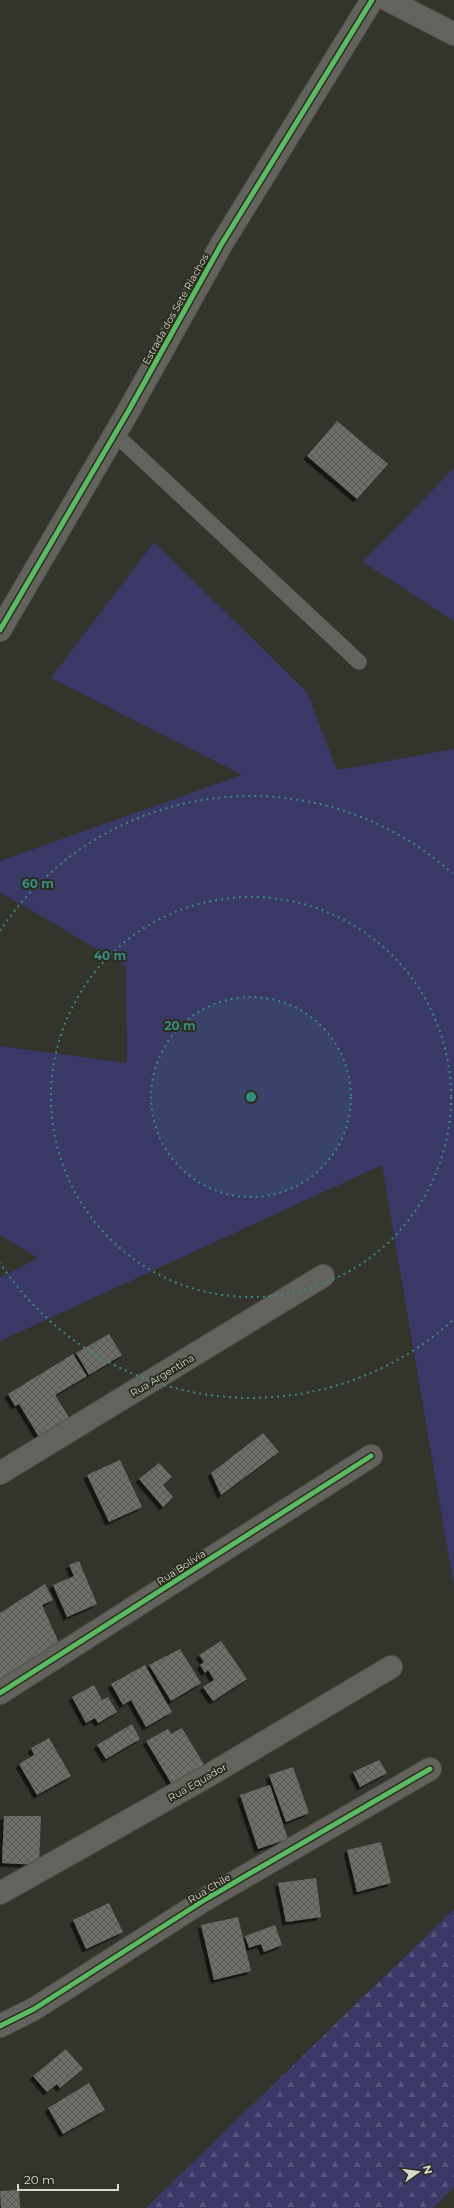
<svg xmlns="http://www.w3.org/2000/svg" width="454" height="2208" viewBox="0 0 454 2208" font-family="Montserrat,sans-serif">
  <style>
    .grass { fill: #3a3867 }
    .forest { fill: url(#forest-firs) }
    .building { fill: url(#building-cross-hatch); filter: url(#shadow) }
    .lines { fill: none; stroke-linecap: round; stroke-linejoin: round }
    .lane-casing { stroke: #50514a; stroke-width: 16 }
    .street-casing { stroke: #50514a; stroke-width: 24 }
    .secondary-casing { stroke: #50514a; stroke-width: 24 }
    .lane { stroke: #62635d; stroke-width: 15 }
    .street { stroke: #62635d; stroke-width: 22 }
    .secondary { stroke: #62635d; stroke-width: 22 }
    .cycleway-casing { stroke: #2b2e1f; stroke-width: 8 }
    .cycleway { stroke: #5cba63; stroke-width: 5 }
    .ring { fill: none; stroke: #378a81; stroke-width: 2; stroke-dasharray: 2 4 }
    .labels { text-anchor: middle; stroke-width: 4; stroke-linejoin: round; paint-order: stroke }
    .street-label { font-size: 10px; fill: #d7d9cf; stroke: #2b2e1f }
    .centre { fill: #378a81; stroke: #2b2e1f; stroke-width: 2 }
    .ring-label { font-size: 12px; text-anchor: middle; font-weight: bold; fill: #378a81; stroke: #2b2e1f; stroke-width: 4; stroke-linejoin: round; paint-order: stroke }
  </style>
  <defs>
    <pattern id="forest-firs" width="22" height="20" patternUnits="userSpaceOnUse"><rect width="22" height="20" fill="#3a3867"/><path d="M5 1l3.5 6h-7zM16 11l3.5 6h-7z" fill="#56547c"/></pattern>
    <pattern id="building-cross-hatch" width="8" height="8" patternUnits="userSpaceOnUse"><rect width="8" height="8" fill="#6d6e67"/><path d="M0 0l8 8M0 8l8-8" fill="none" stroke="#595a55"/></pattern>
    <filter id="shadow"><feDropShadow dx="-3.5" dy="3.5" stdDeviation="0" flood-color="#0009"/></filter>
  </defs>
  <rect width="100%" height="100%" fill="#33342c"/>
  <g class="grass">
    <polygon points="454,468 454,621 363,562"/>
    <polygon points="154,542 307,692 337,770 454,749 454,1587 382,1165 0,1341 0,1278 38,1258 0,1235 0,1046 127,1063 126,966 0,892 0,861 242,775 51,678"/>
  </g>
  <polygon class="forest" points="454,1909 454,2187 433,2208 146,2208"/>
  <g class="building">
    <polygon points="337,421 388,464 357,499 307,456"/>
    <polygon points="109,1334 122,1355 89,1375 76,1353"/>
    <polygon points="73,1354 87,1376 55,1395 73,1424 42,1442 19,1404 15,1406 8,1394"/>
    <polygon points="263,1433 279,1452 221,1495 211,1473"/>
    <polygon points="120,1460 142,1507 109,1522 87,1475"/>
    <polygon points="159,1463 172,1477 163,1485 173,1497 163,1507 139,1479"/>
    <polygon points="79,1561 97,1604 67,1617 53,1585 74,1576 69,1565"/>
    <polygon points="45,1584 53,1600 42,1605 62,1650 0,1683 0,1613"/>
    <polygon points="221,1641 247,1679 213,1701 203,1687 214,1680 208,1670 205,1673 200,1665 204,1662 199,1655"/>
    <polygon points="180,1649 201,1683 171,1701 149,1665"/>
    <polygon points="145,1665 172,1712 146,1727 131,1700 123,1705 111,1684"/>
    <polygon points="94,1685 102,1700 108,1697 117,1712 98,1723 95,1718 86,1723 72,1697"/>
    <polygon points="132,1724 140,1739 106,1759 97,1745"/>
    <polygon points="182,1728 209,1773 177,1793 146,1741 168,1729 171,1734"/>
    <polygon points="49,1738 71,1776 37,1795 19,1764 34,1755 31,1748"/>
    <polygon points="379,1760 387,1773 360,1787 353,1772"/>
    <polygon points="293,1767 309,1813 286,1822 269,1775"/>
    <polygon points="270,1785 288,1839 258,1849 240,1795"/>
    <polygon points="4,1816 41,1816 39,1865 2,1863"/>
    <polygon points="381,1842 391,1883 357,1892 347,1850"/>
    <polygon points="316,1878 321,1917 286,1922 278,1883"/>
    <polygon points="109,1903 123,1932 86,1949 73,1920"/>
    <polygon points="238,1917 251,1971 214,1980 201,1925"/>
    <polygon points="275,1925 282,1945 264,1952 261,1944 249,1948 245,1936"/>
    <polygon points="66,2049 83,2069 60,2088 57,2084 47,2092 33,2076"/>
    <polygon points="89,2083 105,2110 63,2134 48,2108"/>
    <polygon points="19,2190 20,2208 1,2208 0,2191"/>
  </g>
  <g class="lines">
    <g class="lane-casing">
      <polyline id="lane" points="115,434 359,662"/>
    </g>
    <g class="street-casing">
      <g id="street">
        <polyline points="388,0 454,34"/>
        <polyline points="0,1473 323,1276"/>
        <polyline points="0,1693 371,1456"/>
        <polyline points="0,1893 206,1777 391,1667"/>
        <polyline points="0,2026 34,2009 206,1899 430,1769"/>
      </g>
    </g>
    <g class="secondary-casing">
      <polyline id="secondary" points="0,630 129,410 221,245 372,0"/>
    </g>
    <use href="#lane" class="lane"/>
    <use href="#street" class="street"/>
    <use href="#secondary" class="secondary"/>
    <g class="cycleway-casing">
      <g id="cycleway">
        <polyline points="0,630 129,410 221,245 372,0"/>
        <polyline points="0,1693 371,1456"/>
        <polyline points="0,2026 34,2009 206,1899 430,1769"/>
      </g>
    </g>
    <use href="#cycleway" class="cycleway"/>
  </g>
  <circle cx="251" cy="1097" r="100" fill="#378a81" fill-opacity=".12"/>
  <g class="ring">
    <circle cx="251" cy="1097" r="100"/>
    <circle cx="251" cy="1097" r="200"/>
    <path d="M452 1321A301 301 0 0 1 0 1263M0 931A301 301 0 0 1 452 873"/>
  </g>
  <g class="labels">
    <g class="street-label">
      <text transform="translate(175 309) rotate(-61)" y="4">Estrada dos Sete Riachos</text>
      <text transform="translate(162 1375) rotate(-31)" y="4">Rua Argentina</text>
      <text transform="translate(181 1567) rotate(-33)" y="4">Rua Bolívia</text>
      <text transform="translate(197 1782) rotate(-30)" y="4">Rua Equador</text>
      <text transform="translate(209 1888) rotate(-31)" y="4">Rua Chile</text>
    </g>
  </g>
  <circle cx="251" cy="1097" r="6" class="centre"/>
  <g class="ring-label">
    <text x="38" y="888">60 m</text>
    <text x="110" y="960">40 m</text>
    <text x="180" y="1030">20 m</text>
  </g>
  <g transform="translate(418 2172) rotate(76)" stroke="#2b2e1f" stroke-width="3" paint-order="stroke">
  <path d="M0-3L7 15L0 10L-7 15Z" fill="#d7d9cf"/>
  <text y="-6" font-size="11" font-weight="bold" text-anchor="middle" fill="#d7d9cf">N</text>
  </g>
  <path d="M18 2184v6h100v-6" fill="none" stroke="#d7d9cf" stroke-width="2"/>
  <text x="24" y="2184" font-size="12" fill="#d7d9cf" stroke="#2b2e1f" stroke-width="3" paint-order="stroke">20 m</text>
</svg>
